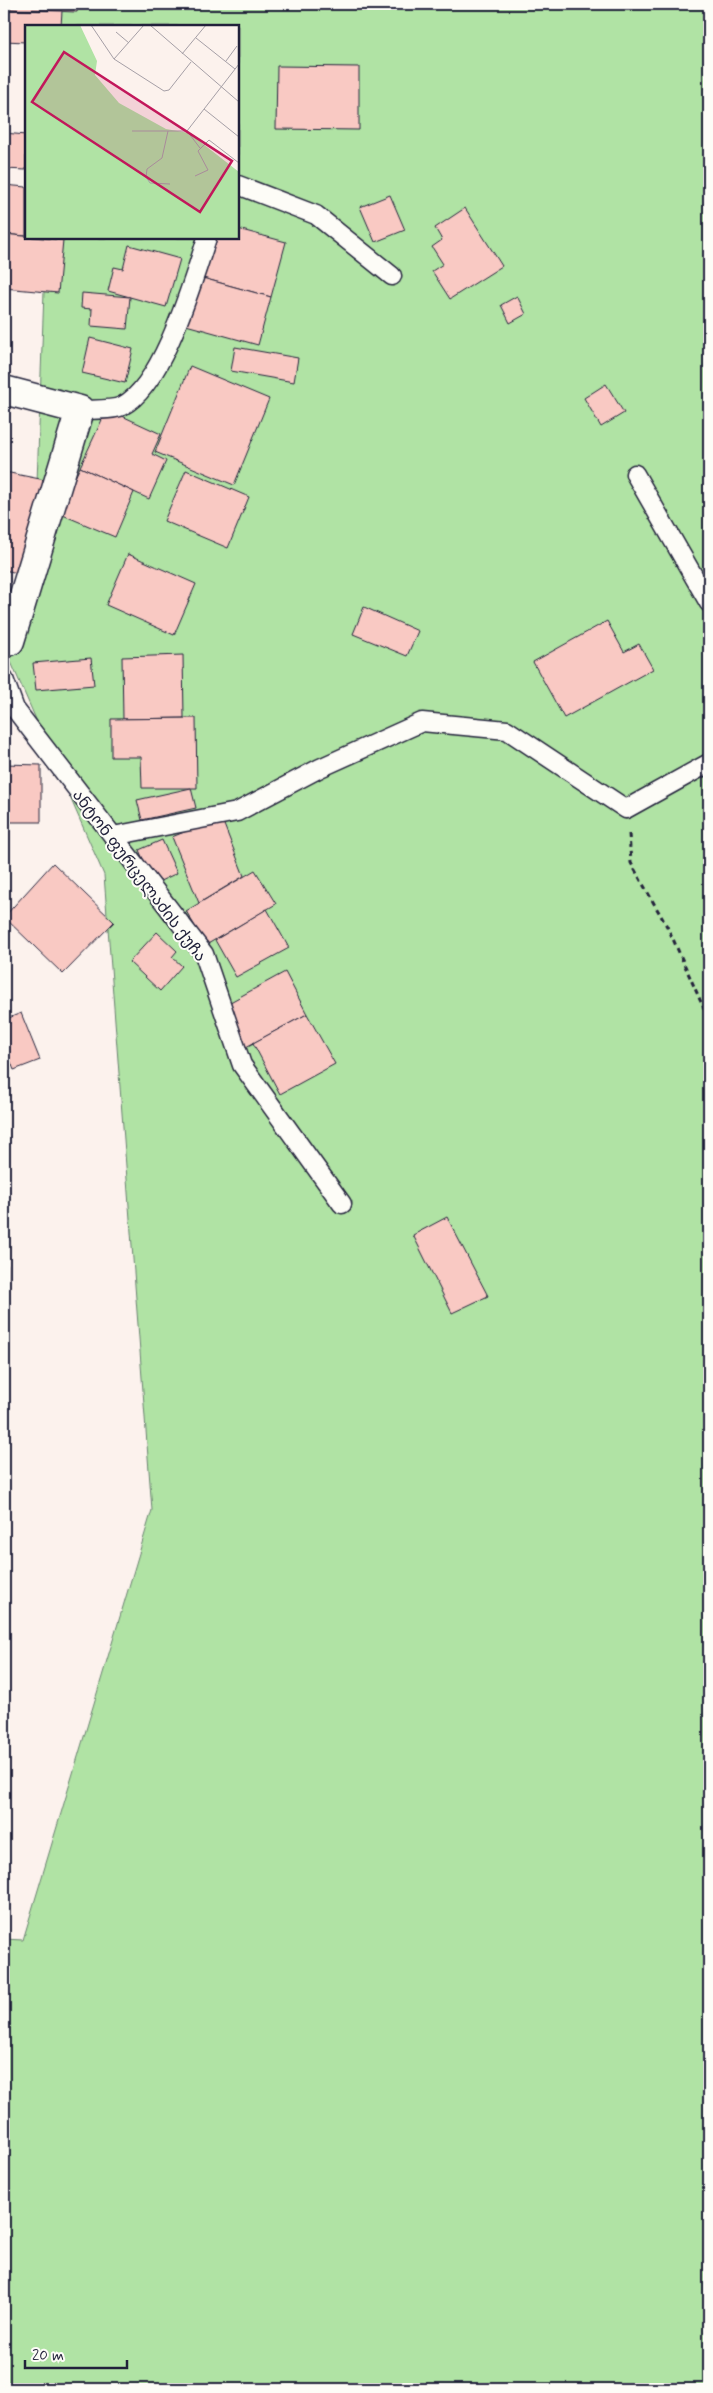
<svg xmlns="http://www.w3.org/2000/svg" width="713" height="2393" viewBox="0 0 713 2393" font-family="Mynerve,'Noto Sans Georgian',sans-serif">
  <style>
    .green { fill: #b0e3a4; stroke: #698270 }
    .building { fill: #f9c9c3; stroke: #22223b }
    .lines { fill: none; stroke-linecap: round; stroke-linejoin: round }
    .service-casing { stroke: #22223b; stroke-width: 21 }
    .minor-casing { stroke: #22223b; stroke-width: 31 }
    .path { stroke: #22223b; stroke-width: 3; stroke-dasharray: 5 4; stroke-linecap: butt }
    .service { stroke: #fdfcf7; stroke-width: 18 }
    .minor { stroke: #fdfcf7; stroke-width: 28 }
    .labels { text-anchor: middle; stroke-width: 4; stroke-linejoin: round; paint-order: stroke }
    .street-label { font-size: 16px; fill: #22223b; stroke: #fdfcf7 }
    .inset-road { fill: none; stroke: #a59fa6; stroke-width: 1 }
    .view { fill: #c2185b; fill-opacity: 0.15; stroke: #c2185b; stroke-width: 2.5 }
    .inset-edge { fill: none; stroke: #22223b; stroke-width: 2.5 }
  </style>
  <rect width="100%" height="100%" fill="#fcf2ed"/>
  <filter id="ink" filterUnits="userSpaceOnUse"><feTurbulence type="fractalNoise" baseFrequency=".02" numOctaves="2"/><feDisplacementMap in="SourceGraphic" scale="10" xChannelSelector="R" yChannelSelector="G"/><feConvolveMatrix kernelMatrix="1 2 1 2 8 2 1 2 1" color-interpolation-filters="sRGB"/></filter>
  <g filter="url(#ink)">
    <polygon class="green" points="55,4 709,4 709,2389 4,2389 4,1939 23,1940 152,1510 104,875 4,646 4,604 15,581 37,482 46,238 238,238 238,26 54,26"/>
    <g class="building">
      <polygon points="4,4 78,4 77,12 4,9"/>
      <polygon points="4,9 62,11 61,26 26,26 26,42 4,41"/>
      <polygon points="277,66 359,67 359,130 276,129"/>
      <polygon points="4,133 26,135 26,170 4,169"/>
      <polygon points="4,185 26,187 26,236 4,234"/>
      <polygon points="390,195 405,230 375,242 360,207"/>
      <polygon points="465,208 502,266 450,299 432,271 443,264 432,247 442,240 435,228"/>
      <polygon points="238,229 286,242 271,297 199,277 210,238 238,238"/>
      <polygon points="4,234 63,240 58,293 4,288"/>
      <polygon points="129,245 180,259 166,307 108,291 114,267 123,269"/>
      <polygon points="199,277 271,297 258,345 186,325"/>
      <polygon points="82,293 130,297 127,329 91,326 92,309 81,308"/>
      <polygon points="517,296 526,314 510,323 501,305"/>
      <polygon points="90,338 133,349 125,383 82,373"/>
      <polygon points="235,347 298,358 294,382 231,371"/>
      <polygon points="190,366 269,399 234,485 155,452"/>
      <polygon points="606,384 624,413 601,427 584,398"/>
      <polygon points="107,409 161,434 152,454 166,461 149,499 80,467"/>
      <polygon points="80,467 134,492 115,537 58,513"/>
      <polygon points="186,470 249,497 228,548 164,521"/>
      <polygon points="5,472 45,480 27,575 4,570"/>
      <polygon points="128,554 196,584 174,635 106,605"/>
      <polygon points="364,607 418,631 407,656 353,634"/>
      <polygon points="607,621 624,652 639,644 653,669 564,718 533,662"/>
      <polygon points="183,655 184,718 123,719 122,657"/>
      <polygon points="91,658 94,685 36,690 33,663"/>
      <polygon points="196,718 197,788 142,788 141,757 111,757 111,719"/>
      <polygon points="4,764 41,765 41,822 4,822"/>
      <polygon points="191,788 196,808 142,820 137,800"/>
      <polygon points="221,817 244,876 199,903 172,837"/>
      <polygon points="162,840 177,873 154,884 139,850"/>
      <polygon points="53,863 114,922 63,974 4,917"/>
      <polygon points="255,870 276,904 206,945 186,911"/>
      <polygon points="267,909 289,948 236,977 215,940"/>
      <polygon points="157,932 177,951 172,957 182,966 160,991 129,962"/>
      <polygon points="285,972 307,1014 246,1047 223,1006"/>
      <polygon points="21,1013 40,1060 14,1070 6,1050 4,1051 4,1020"/>
      <polygon points="307,1014 335,1064 280,1094 253,1043"/>
      <polygon points="447,1217 488,1296 452,1313 413,1235"/>
      <polygon points="4,1265 7,1265 8,1310 4,1310"/>
    </g>
    <g class="lines">
      <g class="service-casing">
        <g id="service">
          <polyline points="238,185 316,215 392,276"/>
          <path d="M80 410C92 409 111 411 122 406 163 386 193 280 207 238"/>
          <polyline points="635,474 709,603"/>
          <polyline points="4,679 15,709 204,954 242,1065 342,1204"/>
          <polyline points="113,836 237,812 320,768 422,722 507,730 626,809 709,763"/>
        </g>
      </g>
      <g class="minor-casing">
        <polyline id="minor" points="4,390 80,410 10,641 4,643"/>
      </g>
      <polyline class="path" points="629,834 631,863 669,930 709,1020"/>
      <use href="#service" class="service"/>
      <use href="#minor" class="minor"/>
    </g>
  </g>
  <g class="labels">
    <g class="street-label">
      <text transform="translate(140 875) rotate(53)" y="6">ანტონ ფურცელაძის ქუჩა</text>
    </g>
  </g>
  <g transform="translate(25 25)">
    <rect width="214" height="214" fill="#fcf2ed"/>
    <path d="M0 0H55L72 36 70 50 94 78 141 104 164 108 214 147V214H0Z" fill="#b0e3a4"/>
    <path class="inset-road" d="M66 0 89 34 139 66 144 65 166 37M125 0 214 77M91 7 104 18M171 13 210 44M157 29 181 0M89 34 119 0M201 36 212 21M179 84 214 112M107 106H162M143 106 137 133 122 144 121 152 125 158 145 159M162 106 214 39M162 106 175 123M170 151 183 145 173 126 184 115 214 138"/>
    <path class="view" d="M39 27 207 136 175 187 7 77Z"/>
    <rect width="214" height="214" class="inset-edge"/>
  </g>
  <rect width="713" height="2393" fill="none" stroke="#fdfcf7" stroke-width="20"/>
  <rect x="10" y="10" width="693" height="2373" fill="none" stroke="#22223b" stroke-width="2" filter="url(#ink)"/>
  <path d="M25 2360v8h102v-8" fill="none" stroke="#22223b" stroke-width="2.5"/>
  <text x="32" y="2360" font-size="15" fill="#22223b" stroke="#fdfcf7" stroke-width="4" paint-order="stroke">20 m</text>
</svg>
